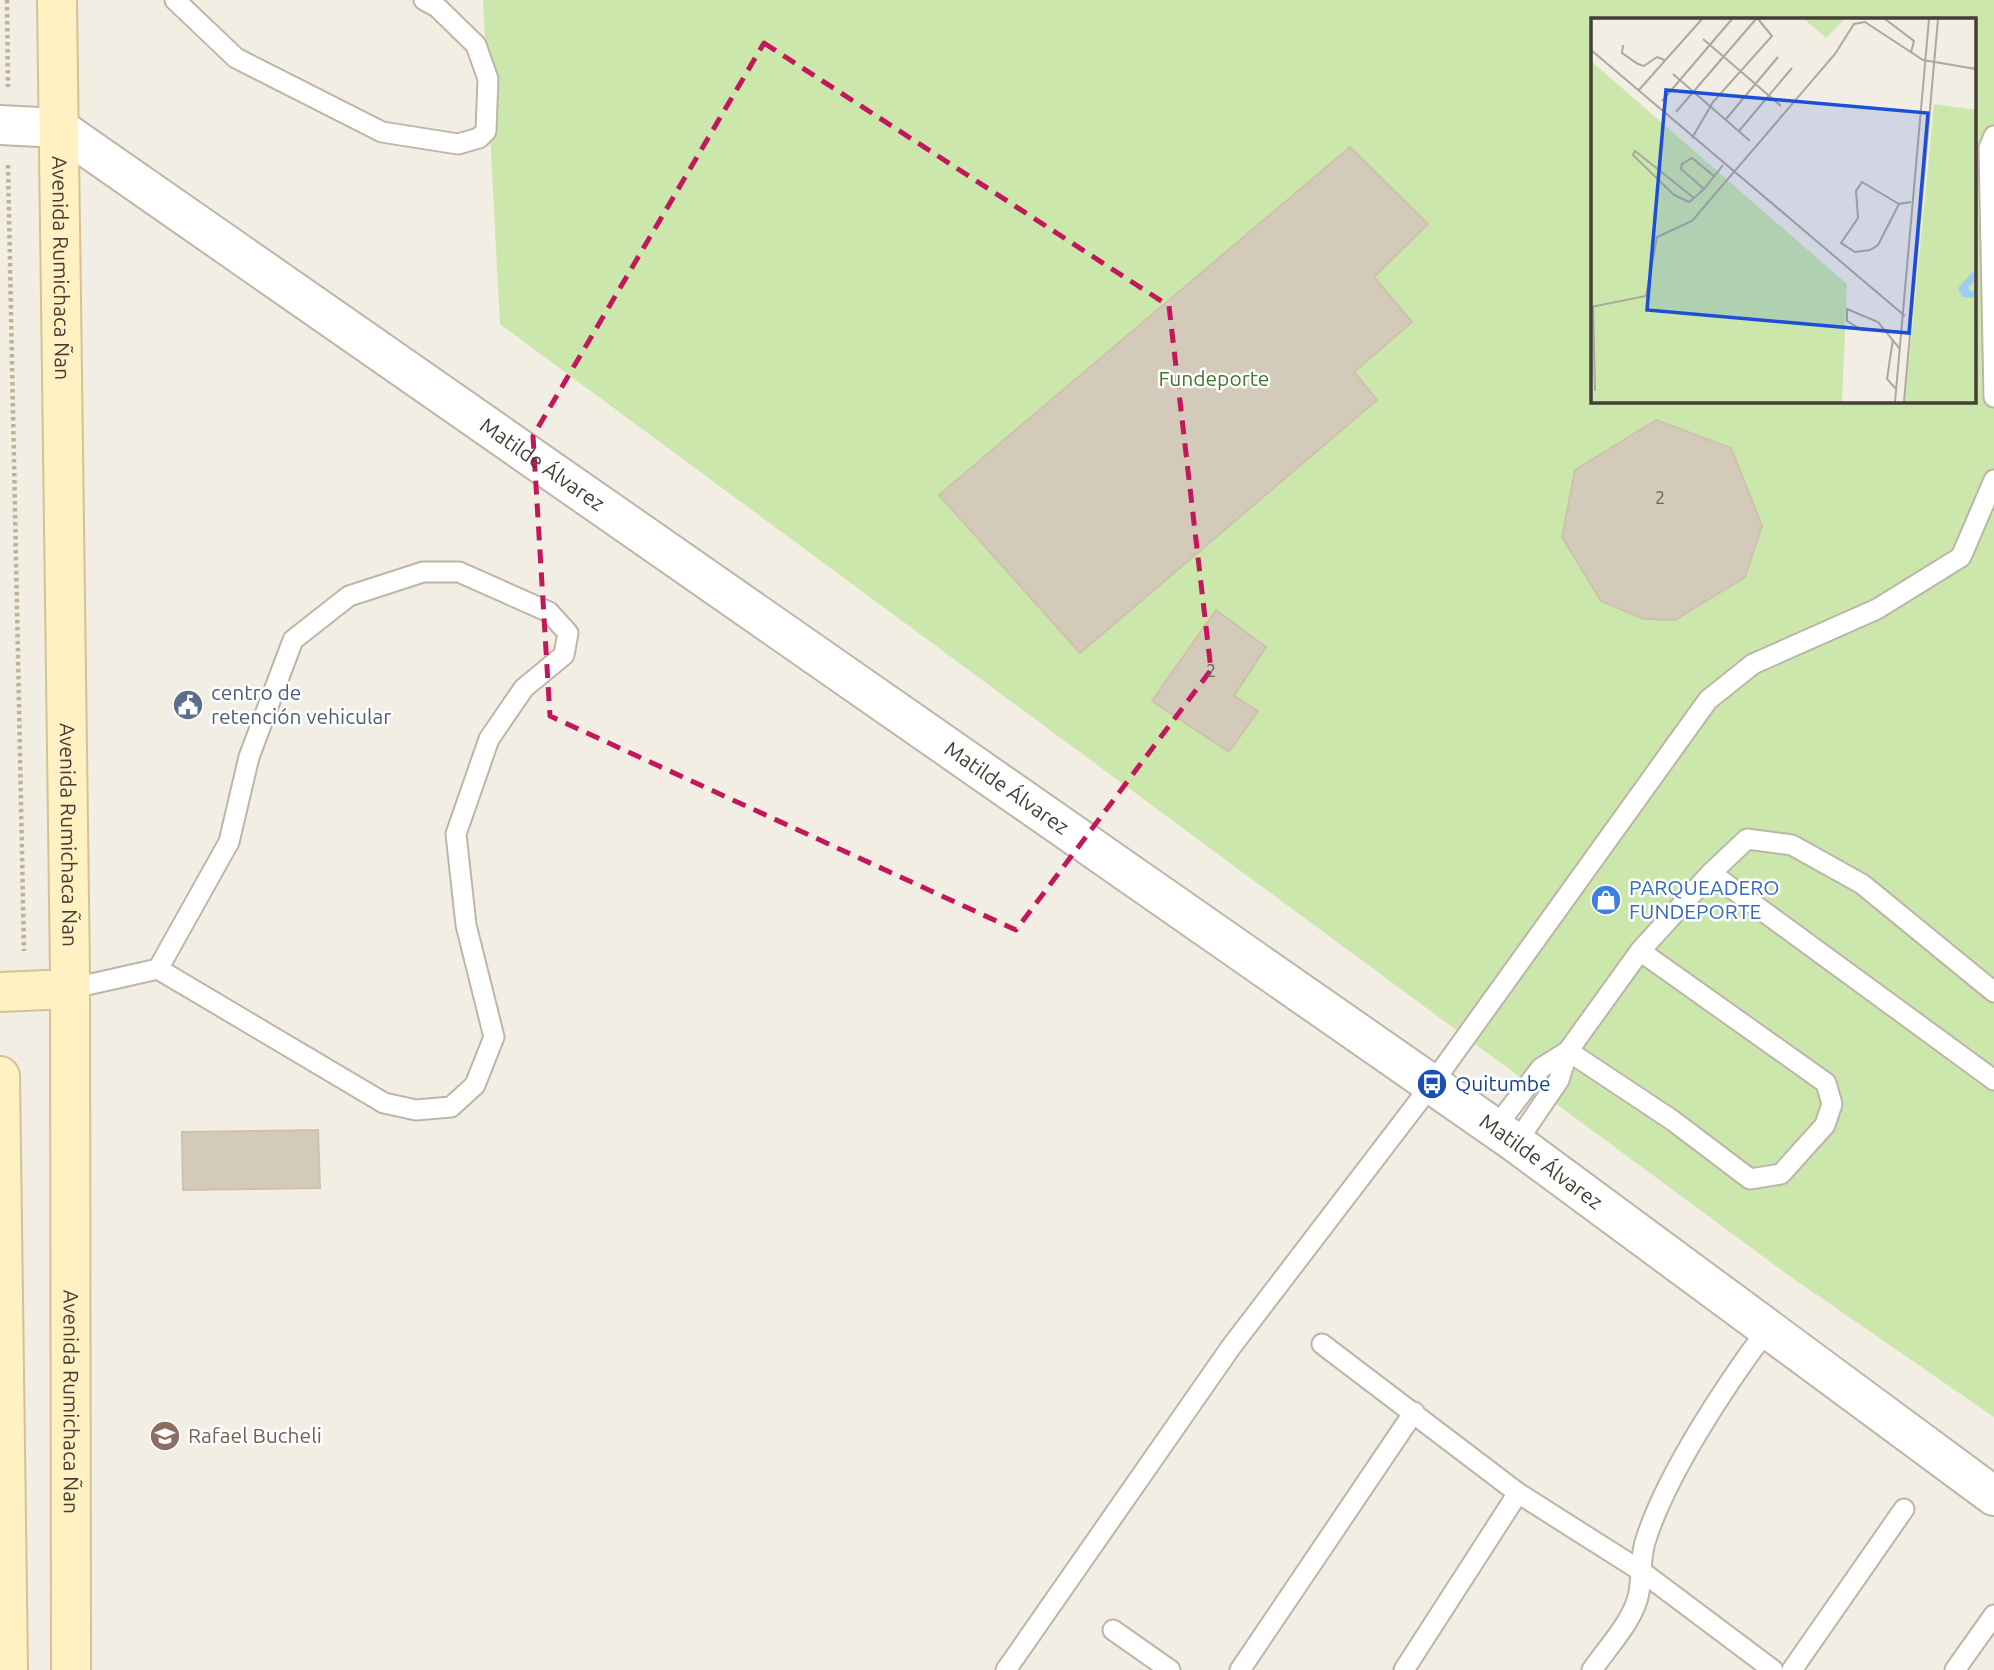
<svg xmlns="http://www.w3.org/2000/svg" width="1994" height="1670" viewBox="0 0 1994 1670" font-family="Ubuntu,sans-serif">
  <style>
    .green { fill: #cbe7ac; fill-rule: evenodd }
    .building { fill: #d4cab9; stroke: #cec2ad; stroke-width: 2 }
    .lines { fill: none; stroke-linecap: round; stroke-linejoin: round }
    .service-casing { stroke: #bdb6a7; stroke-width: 23 }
    .tertiary-casing { stroke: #bdb6a7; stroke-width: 42 }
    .secondary-casing { stroke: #d3c393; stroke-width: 42 }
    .path { stroke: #bfb298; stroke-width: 4.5; stroke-dasharray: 3.5 3.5; stroke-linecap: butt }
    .service { stroke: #fff; stroke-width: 19 }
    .tertiary { stroke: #fff; stroke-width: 38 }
    .secondary { stroke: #fff1c1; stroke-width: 38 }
    .marked { fill: none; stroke: #c2185b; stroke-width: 5; stroke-dasharray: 14 9; stroke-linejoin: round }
    .labels { text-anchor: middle; stroke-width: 5; stroke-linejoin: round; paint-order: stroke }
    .number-label { font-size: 18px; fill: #686155 }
    .street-label { font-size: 21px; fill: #443e34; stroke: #fff }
    .park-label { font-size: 21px; fill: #437528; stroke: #fff }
    .service-label { font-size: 21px; fill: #4e5e75; stroke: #fff; text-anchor: start }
    .shop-label { font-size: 21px; fill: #366cbe; stroke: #fff; text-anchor: start }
    .transit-label { font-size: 21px; fill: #164399; stroke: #fff; text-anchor: start }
    .education-label { font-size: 21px; fill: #785e54; stroke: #fff; text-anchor: start }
    .inset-road { fill: none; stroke: #aca89e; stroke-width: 2 }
    .view { fill: #1d4ed8; fill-opacity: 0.15; stroke: #1d4ed8; stroke-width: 3.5 }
    .inset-edge { fill: none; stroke: #443e34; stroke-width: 3.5 }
  </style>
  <rect width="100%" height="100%" fill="#f2eee4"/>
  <path class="green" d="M483 0H1994V1417L1788 1275 500 324ZM1593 19H1975V401H1593Z"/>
  <g class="building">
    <polygon points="1350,147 1428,224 1374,277 1412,322 1354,372 1377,400 1080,653 939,495"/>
    <polygon points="1656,420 1731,448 1762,526 1745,577 1675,620 1644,619 1601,601 1562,537 1575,470"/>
    <polygon points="1216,610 1266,647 1234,696 1258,711 1229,752 1152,701"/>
    <polygon points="318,1130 320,1188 183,1190 182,1132"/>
  </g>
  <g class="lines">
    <g class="service-casing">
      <g id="service">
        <polyline points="175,0 236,58 382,132 458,144 479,138 486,131 488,79 476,45 437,7 424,0"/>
        <polyline points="1994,136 1989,148 1994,397"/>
        <polyline points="1711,873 1994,1080"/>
        <polyline points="69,989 158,969 229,842 249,757 293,640 349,596 423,572 459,572 549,612 568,633 564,655 524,688 489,739 456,834 466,925 494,1037 475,1085 451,1107 416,1110 384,1103 158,969"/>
        <polyline points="1568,1051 1672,1120 1750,1179 1781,1174 1825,1125 1832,1104 1826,1083 1640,951"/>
        <polyline points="1495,1128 1541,1068 1568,1051"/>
        <polyline points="1516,1143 1559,1080 1568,1051 1640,951 1711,873 1747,839 1792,845 1862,884 1994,992"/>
        <polyline points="1322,1344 1518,1493 1641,1571 1773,1670"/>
        <polyline points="1113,1630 1170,1670"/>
        <polyline points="1006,1670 1231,1347 1432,1084 1708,700 1753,664 1877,609 1961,557 1994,480"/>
        <polyline points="1240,1670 1414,1412"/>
        <polyline points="1404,1670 1518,1493"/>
        <path d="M1592 1670C1607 1648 1635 1619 1639 1592 1642 1574 1640 1556 1646 1539 1667 1474 1726 1384 1767 1330"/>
        <polyline points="1792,1670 1904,1509"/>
        <polyline points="1955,1670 1994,1615"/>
      </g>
    </g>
    <g class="tertiary-casing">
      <g id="tertiary">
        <path id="s1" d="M0 125 59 128 1516 1143 1994 1496"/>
      </g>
    </g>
    <g class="secondary-casing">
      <g id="secondary">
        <path id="s2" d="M57 0 70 974 71 1670"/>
        <polyline points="0,992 69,989"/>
        <polyline points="0,1076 8,1670"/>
      </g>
    </g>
    <g class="path">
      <polyline points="7,0 8,87"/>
      <polyline points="8,165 24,951"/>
    </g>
    <use href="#service" class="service"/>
    <use href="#tertiary" class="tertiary"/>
    <use href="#secondary" class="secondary"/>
  </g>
  <path class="marked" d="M764 43 1169 306 1211 670 1016 930 550 716 533 436Z"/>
  <defs>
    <g id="civic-disc" transform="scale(1.575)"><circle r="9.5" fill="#5c6f8a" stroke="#fff"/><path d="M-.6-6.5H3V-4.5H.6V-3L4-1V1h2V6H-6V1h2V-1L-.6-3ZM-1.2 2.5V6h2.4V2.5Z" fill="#fff"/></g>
    <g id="shop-disc" transform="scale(1.575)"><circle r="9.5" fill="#3f7fe0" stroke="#fff"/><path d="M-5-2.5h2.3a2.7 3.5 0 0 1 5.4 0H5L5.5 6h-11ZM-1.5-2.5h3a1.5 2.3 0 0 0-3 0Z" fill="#fff"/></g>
    <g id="bus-disc" transform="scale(1.575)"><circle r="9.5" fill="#1a4fb4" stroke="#fff"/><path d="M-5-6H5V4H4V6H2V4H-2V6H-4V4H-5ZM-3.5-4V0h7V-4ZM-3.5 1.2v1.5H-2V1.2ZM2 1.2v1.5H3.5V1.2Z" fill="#fff"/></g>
    <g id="school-disc" transform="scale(1.575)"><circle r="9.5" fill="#8d6e63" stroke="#fff"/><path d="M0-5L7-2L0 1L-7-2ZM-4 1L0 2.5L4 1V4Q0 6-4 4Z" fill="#fff"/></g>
  </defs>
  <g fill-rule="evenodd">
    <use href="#civic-disc" x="188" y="705"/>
    <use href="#shop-disc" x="1606" y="900"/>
    <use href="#bus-disc" x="1432" y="1084"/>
    <use href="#school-disc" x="165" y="1436"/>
  </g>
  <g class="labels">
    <g class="number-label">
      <text x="1660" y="504">2</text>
      <text x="1211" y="677">2</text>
    </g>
    <g class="street-label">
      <text dy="7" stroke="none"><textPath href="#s2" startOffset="268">Avenida Rumichaca Ñan</textPath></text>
      <text dy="7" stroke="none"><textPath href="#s1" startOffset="648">Matilde Álvarez</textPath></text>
      <text dy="7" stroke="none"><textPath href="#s1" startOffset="1214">Matilde Álvarez</textPath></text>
      <text dy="7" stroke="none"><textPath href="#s2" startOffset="835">Avenida Rumichaca Ñan</textPath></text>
      <text dy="7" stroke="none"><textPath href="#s1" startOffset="1866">Matilde Álvarez</textPath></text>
      <text dy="7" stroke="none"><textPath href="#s2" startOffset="1402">Avenida Rumichaca Ñan</textPath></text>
    </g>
    <g class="park-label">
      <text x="1214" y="386">Fundeporte</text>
    </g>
    <g class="service-label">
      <text x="211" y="700">centro de<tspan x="211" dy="24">retención vehicular</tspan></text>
    </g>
    <g class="shop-label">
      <text x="1629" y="895">PARQUEADERO<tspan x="1629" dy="24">FUNDEPORTE</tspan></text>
    </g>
    <g class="transit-label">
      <text x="1455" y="1091">Quitumbe</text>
    </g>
    <g class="education-label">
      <text x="188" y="1443">Rafael Bucheli</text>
    </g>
  </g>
  <g transform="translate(1591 18)">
    <rect width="385" height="385" fill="#f2eee4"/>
    <path d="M213 1H251L252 3 235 20ZM0 43 256 266 251 384H0ZM343 86 385 92V384H314Z" fill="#cbe7ac"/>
    <path d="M385 250V261L377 270 381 274 385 270V280L371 279 367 270Z" fill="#9fcdf0"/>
    <path class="inset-road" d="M294 1 323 23 320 34M112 21 190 88M32 27 31 35 47 46 53 48 66 39 74 42M0 32 314 298M82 56 159 123M47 73 111 1M71 83 141 1M85 94 165 1M135 101 187 39M148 113 201 50M101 120 122 84 181 18 167 1M113 171 90 151 91 146 101 140 124 159M103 180 44 133 42 137 83 177 98 184 103 180 113 171 132 147M308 186 271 164 265 173 267 200 250 225 264 234 279 232 287 227 308 186 320 184M2 288 4 373M0 289 55 278 66 219 101 203 244 36 263 6 274 4 332 42 385 51M272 313 256 303V291L287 304 309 331M302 321 296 361 305 371M304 384 338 1M313 384 347 1"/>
    <path class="view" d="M75 72 337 95 318 315 56 292Z"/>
    <rect width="385" height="385" class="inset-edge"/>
  </g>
</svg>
